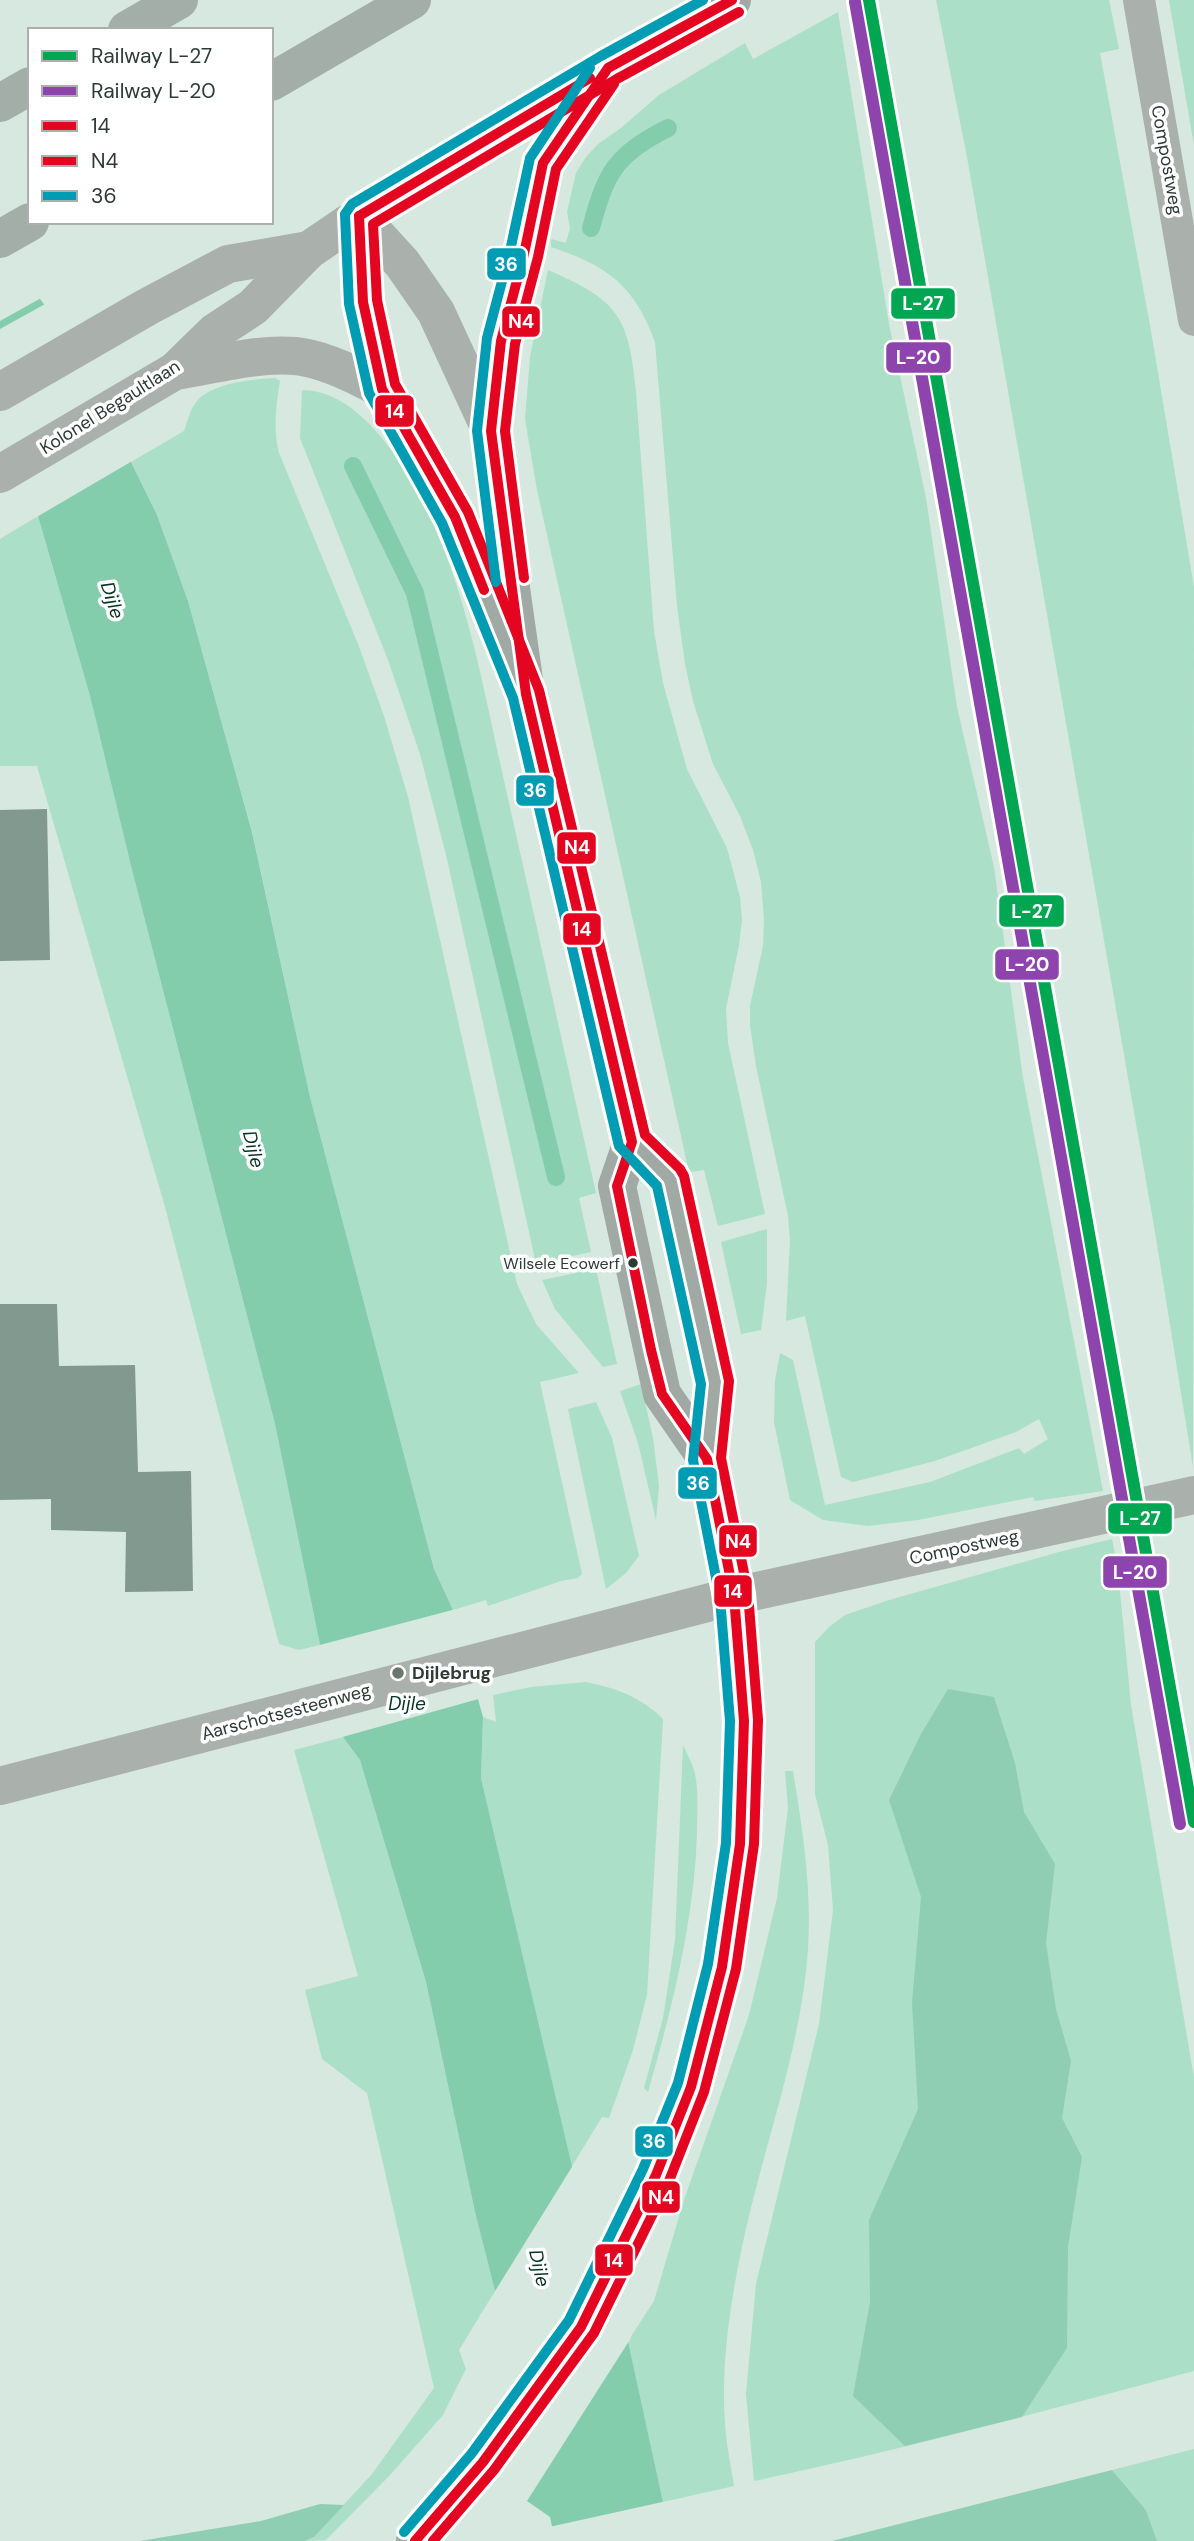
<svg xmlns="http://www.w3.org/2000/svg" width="1194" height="2541" viewBox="0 0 1194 2541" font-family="'DM Sans',sans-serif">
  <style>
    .green { fill: #acdfc7 }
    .forest { fill: #8fceb2 }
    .water { fill: #83cdac }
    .pier { fill: #d6e8df }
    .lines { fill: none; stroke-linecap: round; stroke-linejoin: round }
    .stream { stroke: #83cdac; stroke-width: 18 }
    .building { fill: #81998f }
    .service { stroke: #aab1ad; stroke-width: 32 }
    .minor { stroke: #aab1ad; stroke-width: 38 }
    .tertiary { stroke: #aab1ad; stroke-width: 38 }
    .primary { stroke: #a0a9a4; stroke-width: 38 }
    .motorway { stroke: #a3aea8; stroke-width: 38 }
    .bus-1-casing { stroke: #fff; stroke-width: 16 }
    .bus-2-casing { stroke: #fff; stroke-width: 16 }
    .bus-3-casing { stroke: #fff; stroke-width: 16 }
    .bus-1 { stroke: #e40521; stroke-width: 10 }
    .bus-2 { stroke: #e40521; stroke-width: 10 }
    .bus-3 { stroke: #009cb4; stroke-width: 10 }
    .rail-1-casing { stroke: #fff; stroke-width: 18 }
    .rail-2-casing { stroke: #fff; stroke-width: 18 }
    .rail-1 { stroke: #00a651; stroke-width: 12 }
    .rail-2 { stroke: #8e44ad; stroke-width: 12 }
    .bus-dot { fill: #2e3a34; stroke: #fff; stroke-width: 2.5 }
    .poi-dot { fill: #697770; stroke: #fff; stroke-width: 2.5 }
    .labels { text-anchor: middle; stroke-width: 7; stroke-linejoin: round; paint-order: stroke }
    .bus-label { font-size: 16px; fill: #2e3a34; stroke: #fff; text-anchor: end }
    .street-label { font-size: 18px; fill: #2e3a34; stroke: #fff }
    .poi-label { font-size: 18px; font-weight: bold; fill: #2e3a34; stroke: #fff; text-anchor: start }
    .water-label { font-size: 19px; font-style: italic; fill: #053322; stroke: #fff }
    .line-badge { stroke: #fff; stroke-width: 2.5 }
    .badge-label { font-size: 19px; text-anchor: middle; font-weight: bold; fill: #fff }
  </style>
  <rect width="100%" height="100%" fill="#d6e8df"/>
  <g class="green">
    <polygon points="936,0 1109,0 1119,49 1100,53 1151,331 1194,587 1193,1467 1155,1232 967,157"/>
    <polygon points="1169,0 1194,0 1194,144 1192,134"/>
    <path d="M838 12 889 324 926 498 957 707 994 867 1023 1078 1103 1491 1035 1501 1033 1497 918 1520 868 1526 823 1520 790 1500 774 1422 775 1381 780 1353 793 1360 825 1505 930 1482 1019 1448 1024 1454 1048 1439 1039 1419 1016 1432 935 1461 853 1482 841 1477 805 1316 786 1321 790 1240 788 1216 756 1066 750 1025V1006L763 946 764 920 761 882 753 850 740 816 713 764 693 701 685 664 677 606 655 342C634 285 608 266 551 247V239L566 243 570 228 567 212 572 190 576 173 586 157 598 144 621 128 659 95 745 43 753 59Z"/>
    <path d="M548 270C618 300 629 316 636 392L654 631 663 683 687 769 727 848 740 897 742 920 739 945 726 1009 728 1043 765 1214 718 1226 704 1170 689 1172 537 490 525 419 530 357Z"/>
    <path d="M275 378 280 381C276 405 273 429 279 453L358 644 384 716 408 797 517 1284 536 1324 579 1373 540 1382 582 1574 578 1578 561 1581 488 1606 486 1600 453 1610 434 1569 310 1097 252 831 188 601 157 515 131 462 184 431C188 420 190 409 197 401 212 383 253 379 275 378Z"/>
    <path d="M302 390C371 390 424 497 445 553 474 627 489 716 507 794 537 927 566 1060 596 1193L579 1198 591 1252 536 1264 447 859 420 754 388 660 300 438Z"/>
    <polygon points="38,516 90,696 132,870 275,1424 320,1645 299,1650 279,1644 165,1207 37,766 0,766 0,539"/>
    <polygon points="767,1229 767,1283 761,1330 741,1334 721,1242"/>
    <polygon points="596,1269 617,1364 603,1367 555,1309 542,1280"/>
    <polygon points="641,1384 653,1438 659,1486 656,1520 638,1443 620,1391"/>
    <polygon points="596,1402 612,1438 639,1556 626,1573 606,1589 568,1409"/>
    <path d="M1112 1539 1118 1571 1131 1705 1194 2078V2371C1048 2410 902 2450 754 2481L746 2394 756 2284 819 2024 833 1910 828 1845 815 1794V1642L829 1627 845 1615 889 1600 1059 1552Z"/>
    <path d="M586 1682C616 1688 641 1697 663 1719L647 1995 633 2050 609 2118 602 2117 572 2166 481 1778 483 1717 496 1722 493 1695 531 1687Z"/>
    <polygon points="343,1737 360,1760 426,1982 475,2212 495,2291 459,2350 466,2369 443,2415 391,2474 326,2540 305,2541 314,2537 372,2474 434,2388 367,2093 322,2059 305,1990 358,1976 294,1750"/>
    <path d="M683 1745C687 1754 693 1764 695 1774 699 1794 697 1814 697 1834 694 1922 672 2008 648 2092L644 2088 663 2018 675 1940Z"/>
    <path d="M785 1771H793C804 1838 814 1903 806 1971 798 2042 777 2109 759 2177 739 2251 719 2347 725 2423 726 2444 731 2465 734 2486L663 2502 628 2341 654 2301 684 2200 749 2015 777 1898 788 1808Z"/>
    <polygon points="1194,2449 1194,2541 1157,2541 1146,2510 1112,2470"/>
  </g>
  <g class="forest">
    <polygon points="948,1689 994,1697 1015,1763 1024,1812 1055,1864 1046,1943 1056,2009 1071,2061 1062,2118 1082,2157 1068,2247 1067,2348 1022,2417 905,2446 853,2396 870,2302 869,2220 918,2109 912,2003 921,1897 889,1800 921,1734"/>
    <polygon points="1112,2470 1146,2510 1157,2541 832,2541"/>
    <polygon points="320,2504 344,2505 314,2537 305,2541 140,2541 261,2521"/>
  </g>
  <polygon class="water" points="0,244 73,344 157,515 188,601 252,832 310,1097 434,1569 453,1610 483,1717 481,1778 572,2166 628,2341 663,2502 660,2516 555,2541 550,2517 527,2501 482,2313 495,2291 475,2212 426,1982 360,1760 343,1737 320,1645 275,1424 132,870 90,696 38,516 0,460"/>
  <g class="pier">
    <polygon points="0,241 43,297 0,321"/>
    <polygon points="47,303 76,342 134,460 35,518 0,467 0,329"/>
    <polygon points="456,1609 482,1698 339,1738 316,1646"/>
    <polygon points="575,2162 631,2338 527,2501 523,2497 479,2317"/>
    <polygon points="667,2501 664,2516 671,2541 552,2541 549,2527"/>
  </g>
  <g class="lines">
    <g class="stream">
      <path d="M591 228C606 172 615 155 668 128"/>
      <polyline points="353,466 415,593 556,1177"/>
    </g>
  </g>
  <g class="building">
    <polygon points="47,809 50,960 0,961 0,810"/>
    <polygon points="0,1304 57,1304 59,1366 135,1365 138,1472 191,1471 193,1591 125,1592 126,1532 51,1530 51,1499 0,1500"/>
  </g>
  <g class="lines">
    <polyline class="service" points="1139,0 1194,320"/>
    <polyline class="minor" points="0,1786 734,1596 1194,1495"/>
    <g class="tertiary">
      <path d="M175 371C215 365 254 353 295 356 321 358 358 376 382 389"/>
      <polyline points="0,392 147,307 228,264 309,250"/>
      <polyline points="0,474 175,371 215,332 253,307 309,250 359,216 402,263 436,312 491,431"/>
    </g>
    <g class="primary">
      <polyline points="608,68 543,163 524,254 501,341 491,431 499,504 526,694 632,1142 617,1186 662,1394 707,1459"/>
      <polyline points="503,637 455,517 382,389 363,302 359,216 608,68 732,0"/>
      <polyline points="415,2541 483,2462 581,2327 656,2175 691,2087 722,1967 740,1844 744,1721 734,1596 707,1459 715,1383 670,1179 632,1142"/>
    </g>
    <g class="motorway">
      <polyline points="127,30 179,0"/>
      <polyline points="271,82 412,0"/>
      <polyline points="0,103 30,86"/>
      <polyline points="0,239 30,222"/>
    </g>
    <g class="bus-1-casing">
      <g id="bus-1">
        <polyline points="359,216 363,302 382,389 455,517 484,590"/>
        <polyline points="359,216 590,78"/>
        <polyline points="415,2541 483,2462 581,2327 656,2175 691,2087 722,1967 740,1844 744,1721 734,1596 707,1459 662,1394 651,1350 617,1186 632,1142 526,694 491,431 501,341 524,254 543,163 608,68 732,0"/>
      </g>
    </g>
    <g class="bus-2-casing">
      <g id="bus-2">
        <polyline points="524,578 505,431 515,344 538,257 556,169 614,84"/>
        <polyline points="433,2541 494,2470 594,2333 669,2181 704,2092 736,1969 754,1844 758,1720 748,1593 721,1458 729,1381 684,1176 680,1169 645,1135 539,690 468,512 395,384 377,300 373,224 615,80 739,12"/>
      </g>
    </g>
    <g class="bus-3-casing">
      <g id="bus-3">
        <polyline points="496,582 477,431 487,338 510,251 530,158 590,68"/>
        <polyline points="404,2532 472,2453 569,2320 643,2169 678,2083 708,1964 726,1843 730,1721 720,1598 693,1460 701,1384 657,1186 619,1146 513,698 442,523 369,393 349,304 345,214 352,204 601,56 703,0"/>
      </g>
    </g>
    <use href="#bus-1" class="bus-1"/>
    <use href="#bus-2" class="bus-2"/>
    <use href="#bus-3" class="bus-3"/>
    <g class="rail-1-casing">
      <polyline id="rail-1" points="869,0 1194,1822"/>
    </g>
    <g class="rail-2-casing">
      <polyline id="rail-2" points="855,2 1180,1824"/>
    </g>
    <use href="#rail-1" class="rail-1"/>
    <use href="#rail-2" class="rail-2"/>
  </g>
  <circle class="bus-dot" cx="633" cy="1263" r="6"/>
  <circle class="poi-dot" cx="398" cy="1673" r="7"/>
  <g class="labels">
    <g class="bus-label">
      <text x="620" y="1269">Wilsele Ecowerf</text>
    </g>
    <g class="street-label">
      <text transform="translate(1167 160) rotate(80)" y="6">Compostweg</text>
      <text transform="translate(110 407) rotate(-32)" y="6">Kolonel Begaultlaan</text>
      <text transform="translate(964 1547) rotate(-12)" y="6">Compostweg</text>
      <text transform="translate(286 1712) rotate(-15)" y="6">Aarschotsesteenweg</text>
    </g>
    <g class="poi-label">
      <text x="412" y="1679">Dijlebrug</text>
    </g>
    <g class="water-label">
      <text transform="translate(113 600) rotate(72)" y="7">Dijle</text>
      <text transform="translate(254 1149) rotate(76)" y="7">Dijle</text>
      <text x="407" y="1710">Dijle</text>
      <text transform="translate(540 2268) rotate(77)" y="7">Dijle</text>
    </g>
  </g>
  <g class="line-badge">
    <rect x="486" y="247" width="41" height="34" rx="7" fill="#009cb4"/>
    <rect x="890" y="287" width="66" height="33" rx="7" fill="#00a651"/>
    <rect x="501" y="305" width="40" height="33" rx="7" fill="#e40521"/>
    <rect x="885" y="341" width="67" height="33" rx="7" fill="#8e44ad"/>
    <rect x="374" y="394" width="41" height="34" rx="7" fill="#e40521"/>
    <rect x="515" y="774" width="40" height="33" rx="7" fill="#009cb4"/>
    <rect x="556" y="831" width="41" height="34" rx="7" fill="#e40521"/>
    <rect x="998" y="894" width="67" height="34" rx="7" fill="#00a651"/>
    <rect x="562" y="912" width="40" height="34" rx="7" fill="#e40521"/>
    <rect x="994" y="948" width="66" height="33" rx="7" fill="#8e44ad"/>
    <rect x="677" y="1466" width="41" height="34" rx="7" fill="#009cb4"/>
    <rect x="1107" y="1502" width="66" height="33" rx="7" fill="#00a651"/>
    <rect x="718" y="1524" width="40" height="34" rx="7" fill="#e40521"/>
    <rect x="1102" y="1555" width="66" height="34" rx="7" fill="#8e44ad"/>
    <rect x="713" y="1574" width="40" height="34" rx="7" fill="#e40521"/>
    <rect x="634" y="2125" width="40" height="33" rx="7" fill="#009cb4"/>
    <rect x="641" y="2180" width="40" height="34" rx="7" fill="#e40521"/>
    <rect x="594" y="2243" width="40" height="34" rx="7" fill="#e40521"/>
  </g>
  <g class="badge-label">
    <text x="506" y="271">36</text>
    <text x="923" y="310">L-27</text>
    <text x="521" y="328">N4</text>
    <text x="918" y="364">L-20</text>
    <text x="395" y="418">14</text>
    <text x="535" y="797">36</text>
    <text x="577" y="854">N4</text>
    <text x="1032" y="918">L-27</text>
    <text x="582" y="936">14</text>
    <text x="1027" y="971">L-20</text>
    <text x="698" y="1490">36</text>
    <text x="1140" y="1525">L-27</text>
    <text x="738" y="1548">N4</text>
    <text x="1135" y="1579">L-20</text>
    <text x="733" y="1598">14</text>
    <text x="654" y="2148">36</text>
    <text x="661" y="2204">N4</text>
    <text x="614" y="2267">14</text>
  </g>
  <rect x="28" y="28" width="245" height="196" fill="#ffffff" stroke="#abb0ae" stroke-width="2"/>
  <rect x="42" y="51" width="35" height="10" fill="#00a651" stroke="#abb0ae" stroke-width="2"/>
  <text x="91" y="63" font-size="21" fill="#2e3a34">Railway L-27</text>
  <rect x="42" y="86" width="35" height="10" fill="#8e44ad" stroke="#abb0ae" stroke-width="2"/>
  <text x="91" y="98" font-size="21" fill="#2e3a34">Railway L-20</text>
  <rect x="42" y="121" width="35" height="10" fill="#e40521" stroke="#abb0ae" stroke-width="2"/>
  <text x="91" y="133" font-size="21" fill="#2e3a34">14</text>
  <rect x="42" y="156" width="35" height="10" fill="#e40521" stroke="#abb0ae" stroke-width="2"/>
  <text x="91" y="168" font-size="21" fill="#2e3a34">N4</text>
  <rect x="42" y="191" width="35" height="10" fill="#009cb4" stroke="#abb0ae" stroke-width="2"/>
  <text x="91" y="203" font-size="21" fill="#2e3a34">36</text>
</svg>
